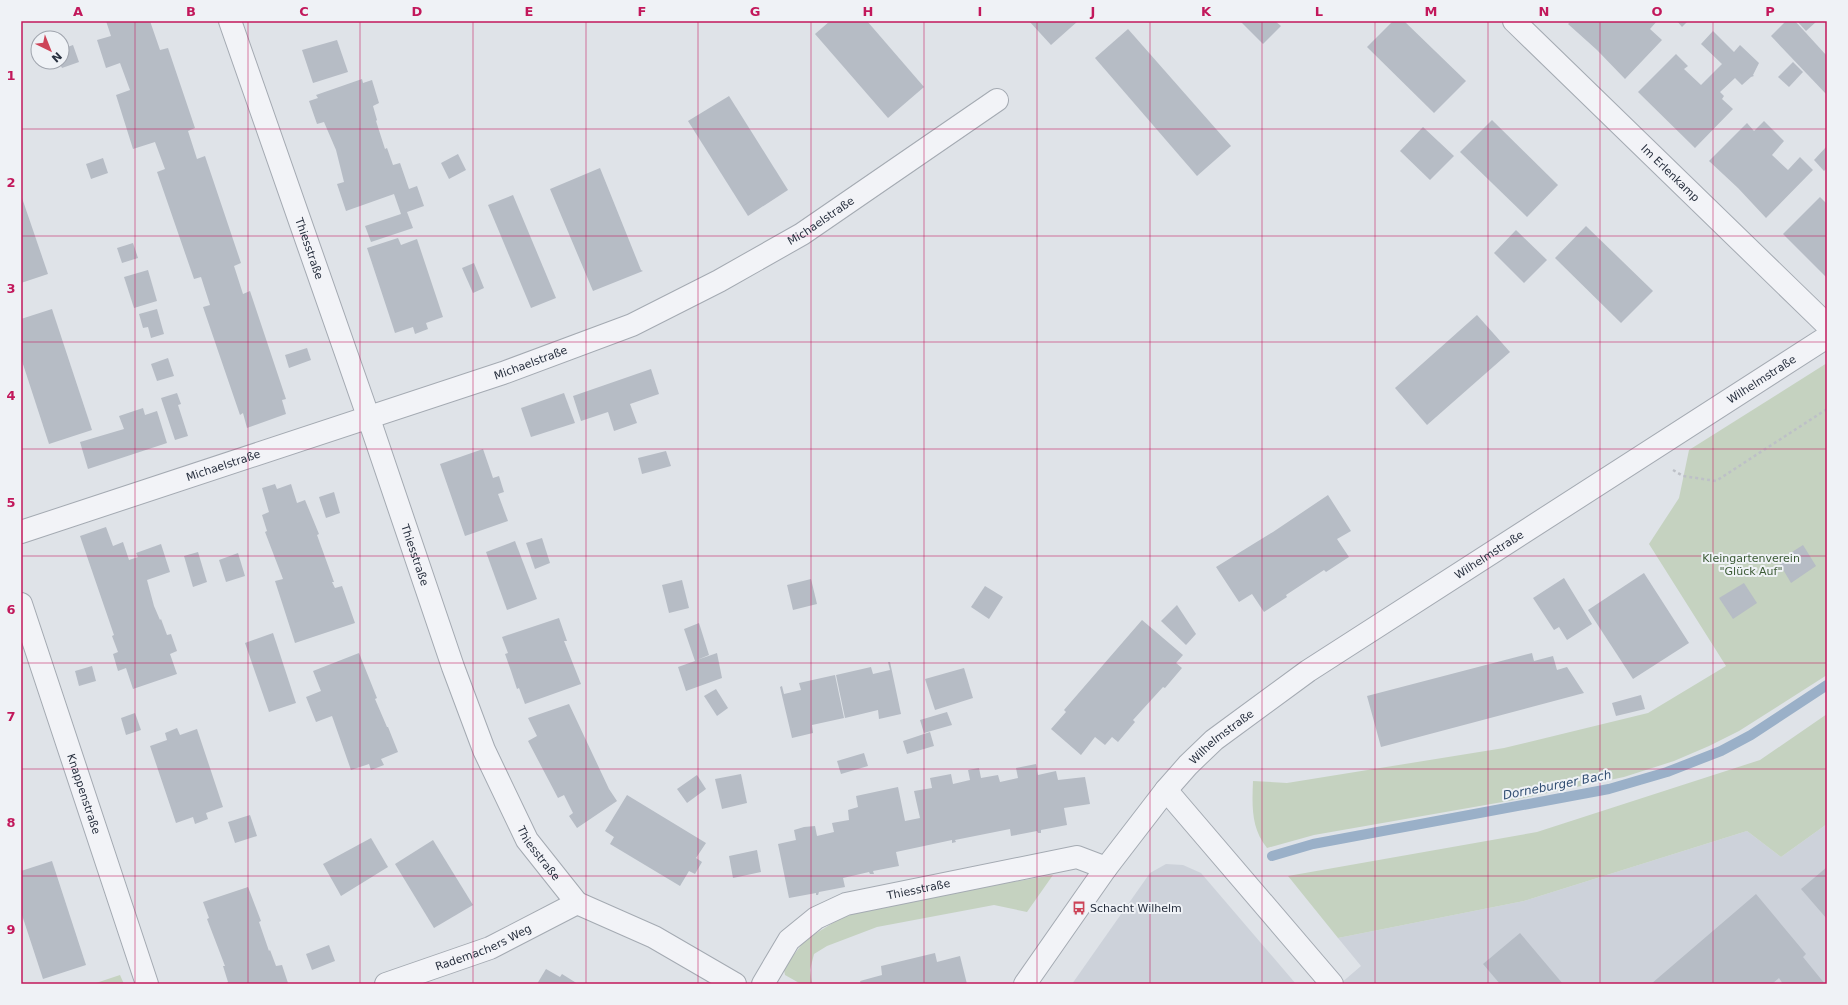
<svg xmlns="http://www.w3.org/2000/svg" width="1848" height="1005" viewBox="0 0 1848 1005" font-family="'DejaVu Sans',sans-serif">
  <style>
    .built { fill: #cdd2da }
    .green { fill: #c5d2c0 }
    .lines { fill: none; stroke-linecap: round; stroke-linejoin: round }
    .stream { stroke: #9ab0c8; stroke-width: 10 }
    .building { fill: #b6bcc5 }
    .minor-casing { stroke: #a4aab2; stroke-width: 24 }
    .path { stroke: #bdc0c7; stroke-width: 2.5; stroke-dasharray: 3 3; stroke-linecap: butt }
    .minor { stroke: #f2f3f7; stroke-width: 22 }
    .grid { fill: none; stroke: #c2185b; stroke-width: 1; stroke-opacity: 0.55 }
    .labels { text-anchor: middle; stroke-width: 4; stroke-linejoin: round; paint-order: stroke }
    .street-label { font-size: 11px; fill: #28303f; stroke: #eff2f6 }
    .park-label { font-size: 11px; fill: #3c5b35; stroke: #eff2f6 }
    .poi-label { font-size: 11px; fill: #28303f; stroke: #eff2f6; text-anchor: start }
    .water-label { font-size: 12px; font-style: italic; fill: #324f73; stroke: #eff2f6 }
    .neatline { fill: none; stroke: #c2185b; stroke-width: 1.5 }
    .grid-label { font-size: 13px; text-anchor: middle; font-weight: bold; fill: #c2185b }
  </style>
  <rect width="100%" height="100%" fill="#dfe3e8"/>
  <g class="built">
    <polygon points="1827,824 1827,984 1340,984 1361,966 1338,938 1524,901 1747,831 1781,857"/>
    <polygon points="1166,864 1183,865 1201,873 1296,984 1072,984 1150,873"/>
  </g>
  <g class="green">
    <path d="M1827 363V675L1739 731 1709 746 1674 761 1624 777 1514 800 1314 835 1267 848C1251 828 1252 806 1253 781L1287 783 1504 748 1648 713 1726 666 1649 544 1679 498 1689 450Z"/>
    <polygon points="1827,714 1827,824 1781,857 1747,831 1524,901 1338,938 1288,876 1537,832 1760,760"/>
    <polygon points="1053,875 1027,912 994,905 877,927 827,946 814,954 810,970 812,984 801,984 785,975 784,970 787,964 805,940 841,918 885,904"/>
    <polygon points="120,975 124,984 93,984"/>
  </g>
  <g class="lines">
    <polyline class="stream" points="1272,856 1313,844 1609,789 1667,772 1721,751 1751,735 1827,685"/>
  </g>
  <g class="building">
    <polygon points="106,21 150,21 160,50 168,48 195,128 188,131 197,159 205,156 241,263 234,266 243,294 250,291 286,399 282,400 286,414 247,428 243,413 240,415 203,307 210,305 201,277 194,279 157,172 165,169 155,142 133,149 116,95 130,90 120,63 106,68 97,40 111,36"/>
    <polygon points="830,21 867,21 924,87 888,118 815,34"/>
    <polygon points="1029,21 1078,21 1051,45"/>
    <polygon points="1240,21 1275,21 1281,26 1263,44"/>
    <polygon points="1393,21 1404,21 1466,81 1434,113 1367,47"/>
    <polygon points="1571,21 1657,21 1650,29 1662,40 1625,79 1597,50 1568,24"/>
    <polygon points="1677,21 1688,21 1682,27"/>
    <polygon points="1786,21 1795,21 1827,56 1827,95 1771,36"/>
    <polygon points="1797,21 1817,21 1806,31"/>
    <polygon points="1128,29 1231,146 1197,176 1095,58"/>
    <polygon points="1713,31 1734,52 1740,45 1759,63 1753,75 1754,76 1751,77 1742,85 1735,78 1720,92 1724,96 1722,99 1733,109 1695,148 1638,92 1676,54 1688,66 1684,69 1701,85 1722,64 1701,44"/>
    <polygon points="337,40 348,72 313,83 302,50"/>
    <polygon points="73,45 79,62 62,68 59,62 62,62 62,49"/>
    <polygon points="1793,62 1803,72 1789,87 1778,77"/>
    <polygon points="362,79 363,83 372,80 379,103 373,106 377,120 376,121 385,149 387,148 393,165 400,163 409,189 417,186 424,206 407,212 413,228 371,242 365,226 401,214 394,194 346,211 337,184 344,182 336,150 324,122 317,124 309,101 318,98 316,95"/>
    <polygon points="729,96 788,190 748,216 688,121"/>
    <polygon points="1492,120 1558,185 1527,217 1460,152"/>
    <polygon points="1764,121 1784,141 1772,155 1788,170 1800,157 1813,170 1766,218 1738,188 1709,161 1747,123 1754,131"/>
    <polygon points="1423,127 1454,156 1430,180 1400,151"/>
    <polygon points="1827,146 1827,168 1824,171 1814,160"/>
    <polygon points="458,154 466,170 449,179 441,163"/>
    <polygon points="103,158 108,173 91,179 86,164"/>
    <polygon points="600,168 641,270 643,271 593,291 550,189"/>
    <polygon points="21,195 48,274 21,283"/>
    <polygon points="513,195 556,298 531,308 488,205"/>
    <polygon points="1820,197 1827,204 1827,278 1783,234"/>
    <polygon points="1586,226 1653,291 1621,323 1555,258"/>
    <polygon points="1516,230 1547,260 1524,283 1494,253"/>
    <polygon points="398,238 401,245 417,239 443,317 426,323 428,329 415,334 413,327 395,333 367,248"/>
    <polygon points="133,243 138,258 122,263 117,248"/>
    <polygon points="474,263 484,288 473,293 462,268"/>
    <polygon points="148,270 157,301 134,308 124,277"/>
    <polygon points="52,309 92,430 49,444 21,358 21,319"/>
    <polygon points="157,309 164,334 151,338 148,327 143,328 139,314"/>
    <polygon points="1477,315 1510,352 1427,425 1395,388"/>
    <polygon points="307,348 311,360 289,368 285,355"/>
    <polygon points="168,358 174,376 157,381 151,364"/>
    <polygon points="651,369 659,394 630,404 637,423 614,431 608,412 581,421 573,396"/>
    <polygon points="177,393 181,404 178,405 188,436 175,440 161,398"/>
    <polygon points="564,393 575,423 531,437 521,408"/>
    <polygon points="143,408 145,415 157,411 167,443 88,469 80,442 124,429 119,416"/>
    <polygon points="483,449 493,478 499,476 504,492 498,494 508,521 465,536 440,464"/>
    <polygon points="666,451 671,466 642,474 638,458"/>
    <polygon points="275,484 277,489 291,484 297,503 305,500 319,534 317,535 334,582 332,582 335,588 342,586 355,623 295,643 275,581 283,579 265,532 267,531 262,515 269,512 262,488"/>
    <polygon points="334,492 340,513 326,518 319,497"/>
    <polygon points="1328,495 1351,531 1337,539 1349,557 1326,572 1324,570 1286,595 1287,597 1264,612 1252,594 1239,602 1216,567 1273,532"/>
    <polygon points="106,527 113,546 123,542 129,560 138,557 136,553 161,544 170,572 147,580 154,606 160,620 161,619 167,635 171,634 177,651 170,654 177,674 133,689 126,668 118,671 113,654 118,652 112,636 114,635 80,536"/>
    <polygon points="542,538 550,563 535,569 526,543"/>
    <polygon points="515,541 537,599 507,610 486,552"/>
    <polygon points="1803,545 1816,566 1791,583 1778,561"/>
    <polygon points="198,552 207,582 193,587 184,556"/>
    <polygon points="238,553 245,576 226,582 219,560"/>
    <polygon points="1644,573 1689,643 1633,679 1588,610"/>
    <polygon points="1564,578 1592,624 1567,640 1559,627 1554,630 1533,598"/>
    <polygon points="811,579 817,604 793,610 787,585"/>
    <polygon points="682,580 689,608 669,613 662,585"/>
    <polygon points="1744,583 1757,603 1733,619 1719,598"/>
    <polygon points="985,586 1003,597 989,619 971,607"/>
    <polygon points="1177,605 1196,634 1186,645 1161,621"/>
    <polygon points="559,618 567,641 564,641 581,684 525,704 519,688 517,689 511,671 505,654 508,653 502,637"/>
    <polygon points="1142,620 1183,655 1176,663 1182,668 1165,688 1163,687 1133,720 1135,722 1118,742 1112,737 1105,745 1095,737 1081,755 1051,729 1066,712 1064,710"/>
    <polygon points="699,623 709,655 697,660 717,653 722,678 686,691 678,667 695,661 684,629"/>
    <polygon points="273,633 296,703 269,712 245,643"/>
    <polygon points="359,653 377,698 375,699 387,727 388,727 398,752 381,759 384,765 371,770 369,764 351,770 332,716 316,722 306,697 321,691 313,671"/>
    <polygon points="1532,653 1534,661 1553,656 1557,670 1567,667 1584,693 1381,747 1367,696"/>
    <polygon points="888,662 890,662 901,714 879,719 878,710 845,718 836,675 871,667 873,674 890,670"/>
    <polygon points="92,666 96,681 79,686 75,671"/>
    <polygon points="964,668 973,698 935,710 925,679"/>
    <polygon points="835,675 844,718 812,725 813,733 792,738 780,687 782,686 784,694 801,690 799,683"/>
    <polygon points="716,689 728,708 717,716 704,696"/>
    <polygon points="1641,695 1645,709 1616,716 1612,703"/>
    <polygon points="569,704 609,789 617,801 577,828 569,816 573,813 564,795 558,798 528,741 537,736 528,718"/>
    <polygon points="947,712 952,725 924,733 920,720"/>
    <polygon points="135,713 141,730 126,735 121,718"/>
    <polygon points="177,728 180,735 197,729 223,807 206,813 208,819 195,824 193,817 176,823 150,746 167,740 165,733"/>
    <polygon points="930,732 934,746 907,754 903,741"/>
    <polygon points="864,753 868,766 841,774 837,761"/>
    <polygon points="1036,764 1038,775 1056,771 1058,780 1085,777 1090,804 1064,808 1067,825 1041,830 1041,833 1038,833 1037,831 1011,836 1010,829 955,840 956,842 952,843 952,840 896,852 899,866 873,871 874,874 870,874 869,872 843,878 845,887 819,892 818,895 816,895 816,893 789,898 778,844 796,840 794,830 804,827 815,826 817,836 834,832 832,823 849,820 848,810 858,807 856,796 898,787 905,821 920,818 914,791 932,788 930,778 951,774 953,784 970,780 968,770 979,768 981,778 998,775 1000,782 1018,778 1016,768"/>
    <polygon points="741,774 747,803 722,809 715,779"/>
    <polygon points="697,775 706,789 687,803 677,789"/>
    <polygon points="627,795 706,843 696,858 702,862 695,874 689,871 680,886 610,844 614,837 605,831"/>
    <polygon points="250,815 257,836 235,843 228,822"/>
    <polygon points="371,838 388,867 341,896 323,864"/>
    <polygon points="433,840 473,905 434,928 395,864"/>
    <polygon points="757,850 761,872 733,878 729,856"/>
    <polygon points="52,861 86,965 43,979 21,912 21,871"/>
    <polygon points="1827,867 1827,919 1801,889"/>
    <polygon points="248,887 261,921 259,922 269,951 270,950 276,966 282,965 288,983 225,984 228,982 223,966 225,966 207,919 209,918 203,902"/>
    <polygon points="1756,894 1806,954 1803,957 1825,984 1783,984 1779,978 1772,984 1651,984"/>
    <polygon points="1520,933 1563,984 1500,984 1483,964"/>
    <polygon points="329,945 335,961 312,970 306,954"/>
    <polygon points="935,953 937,962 960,956 967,984 861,984 860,981 882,975 881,966"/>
    <polygon points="546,969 560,977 562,974 578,984 537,984"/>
  </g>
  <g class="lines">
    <g class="minor-casing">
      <g id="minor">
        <path id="s1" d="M230 21 368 416 453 667 484 750 527 840 577 903 654 937 735 984"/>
        <path id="s2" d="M1514 21 1827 325"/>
        <path id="s3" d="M21 532 503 373 632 325 719 281 802 234 997 100"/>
        <path id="s4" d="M21 604 147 984"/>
        <polyline points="1166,790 1332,984"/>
        <path id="s5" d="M386 984 490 948 577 903"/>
        <path id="s6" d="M763 984 789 940 816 918 846 904 1077 857 1106 868"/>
        <path id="s7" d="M1025 984 1106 868 1166 790 1188 765 1214 740 1308 671 1827 337"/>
      </g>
    </g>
    <polyline class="path" points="1673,470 1683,476 1716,481 1827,409"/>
    <use href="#minor" class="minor"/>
  </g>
  <path class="grid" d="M135 21V984M248 21V984M360 21V984M473 21V984M586 21V984M698 21V984M811 21V984M924 21V984M1037 21V984M1150 21V984M1262 21V984M1375 21V984M1488 21V984M1600 21V984M1713 21V984M21 129H1827M21 236H1827M21 342H1827M21 449H1827M21 556H1827M21 663H1827M21 769H1827M21 876H1827"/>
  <defs>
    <g id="bus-bare" transform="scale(1.08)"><path d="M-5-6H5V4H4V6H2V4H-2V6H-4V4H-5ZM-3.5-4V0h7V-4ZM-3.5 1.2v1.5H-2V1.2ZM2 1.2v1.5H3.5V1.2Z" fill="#cd4458" stroke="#eff2f6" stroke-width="2.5" paint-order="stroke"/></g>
  </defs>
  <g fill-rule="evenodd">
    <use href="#bus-bare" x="1079" y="908"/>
  </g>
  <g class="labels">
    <g class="street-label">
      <text dy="4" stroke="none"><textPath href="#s2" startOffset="218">Im Erlenkamp</textPath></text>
      <text dy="4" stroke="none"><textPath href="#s3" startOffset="861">Michaelstraße</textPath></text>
      <text dy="4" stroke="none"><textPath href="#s1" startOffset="241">Thiesstraße</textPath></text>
      <text dy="4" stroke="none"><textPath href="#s3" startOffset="537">Michaelstraße</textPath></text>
      <text dy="4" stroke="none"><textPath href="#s7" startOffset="965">Wilhelmstraße</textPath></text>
      <text dy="4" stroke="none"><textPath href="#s3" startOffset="213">Michaelstraße</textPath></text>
      <text dy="4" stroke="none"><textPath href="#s7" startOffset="641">Wilhelmstraße</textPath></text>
      <text dy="4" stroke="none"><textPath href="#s1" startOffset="565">Thiesstraße</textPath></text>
      <text dy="4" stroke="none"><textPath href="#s7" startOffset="317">Wilhelmstraße</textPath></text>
      <text dy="4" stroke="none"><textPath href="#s4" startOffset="200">Knappenstraße</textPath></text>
      <text dy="4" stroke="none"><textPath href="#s1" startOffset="889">Thiesstraße</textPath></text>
      <text dy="4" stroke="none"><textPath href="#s6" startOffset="193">Thiesstraße</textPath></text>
      <text dy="4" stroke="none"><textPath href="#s5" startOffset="104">Rademachers Weg</textPath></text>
    </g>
    <g class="park-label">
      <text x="1751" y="562">Kleingartenverein<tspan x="1751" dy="13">"Glück Auf"</tspan></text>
    </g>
    <g class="poi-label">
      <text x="1090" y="912">Schacht Wilhelm</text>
    </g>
    <g class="water-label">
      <text transform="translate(1557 785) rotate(-11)" y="4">Dorneburger Bach</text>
    </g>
  </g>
  <rect width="1848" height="1005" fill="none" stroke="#eff2f6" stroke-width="44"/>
  <g transform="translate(50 50) rotate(137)"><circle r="19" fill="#eff2f6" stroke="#9fa4ad"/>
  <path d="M0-3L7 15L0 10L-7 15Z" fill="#cd4458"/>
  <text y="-6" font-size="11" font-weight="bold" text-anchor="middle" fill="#28303f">N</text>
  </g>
  <rect x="22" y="22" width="1804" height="961" class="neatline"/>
  <g class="grid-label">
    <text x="78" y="16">A</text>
    <text x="191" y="16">B</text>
    <text x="304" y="16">C</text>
    <text x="417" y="16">D</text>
    <text x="529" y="16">E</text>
    <text x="642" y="16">F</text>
    <text x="755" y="16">G</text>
    <text x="868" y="16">H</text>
    <text x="980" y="16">I</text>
    <text x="1093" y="16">J</text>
    <text x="1206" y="16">K</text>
    <text x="1319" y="16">L</text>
    <text x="1431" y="16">M</text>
    <text x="1544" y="16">N</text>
    <text x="1657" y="16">O</text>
    <text x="1770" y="16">P</text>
    <text x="11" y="80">1</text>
    <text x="11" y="187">2</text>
    <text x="11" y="293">3</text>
    <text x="11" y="400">4</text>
    <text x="11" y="507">5</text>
    <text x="11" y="614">6</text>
    <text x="11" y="721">7</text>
    <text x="11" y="827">8</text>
    <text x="11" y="934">9</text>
  </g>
</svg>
